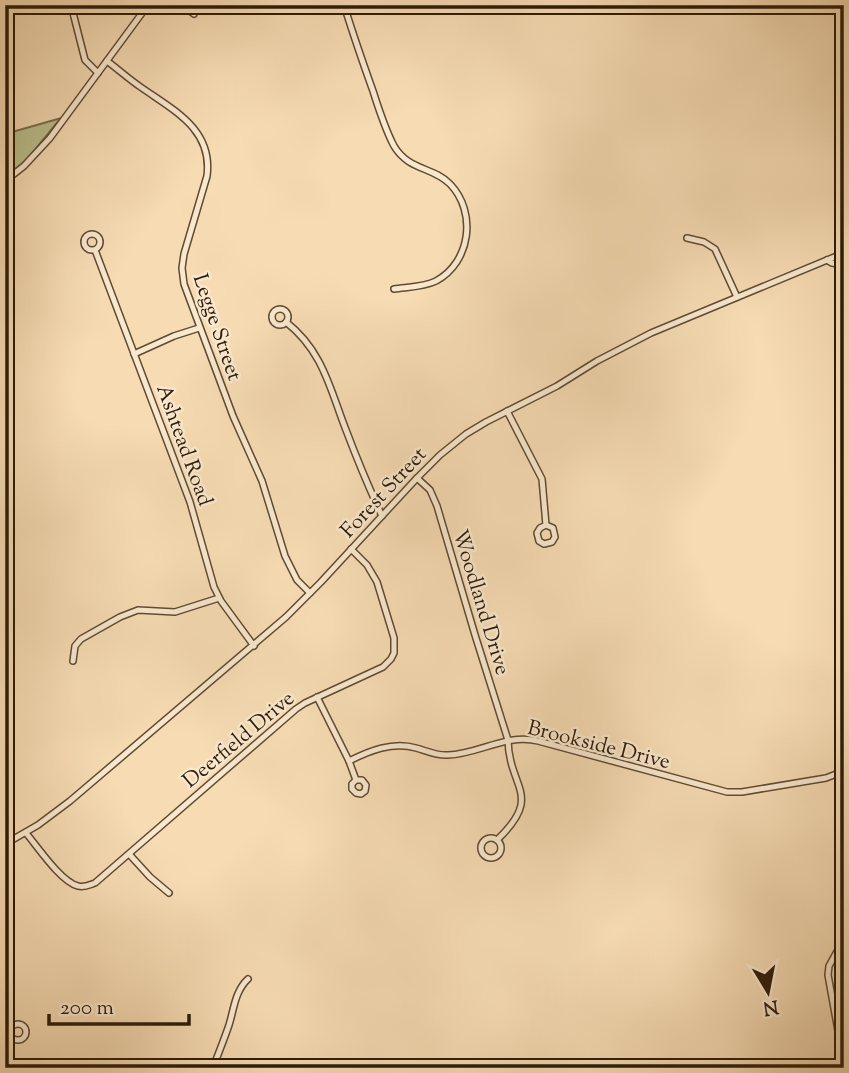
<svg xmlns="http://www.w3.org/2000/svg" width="849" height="1073" viewBox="0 0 849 1073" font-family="'Sorts Mill Goudy',serif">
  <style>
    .green { fill: #bbc08e; stroke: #746e4b; stroke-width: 2 }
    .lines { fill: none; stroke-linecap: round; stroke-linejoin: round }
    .minor-casing { stroke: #5f4b33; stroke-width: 8 }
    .minor { stroke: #f9e8ce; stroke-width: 5 }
    .labels { text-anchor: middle; stroke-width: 5; stroke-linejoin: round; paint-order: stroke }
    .street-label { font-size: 21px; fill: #2d1b08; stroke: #f9e8ce }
  </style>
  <rect width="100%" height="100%" fill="#f6dbb3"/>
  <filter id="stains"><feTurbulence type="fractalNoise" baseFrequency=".00286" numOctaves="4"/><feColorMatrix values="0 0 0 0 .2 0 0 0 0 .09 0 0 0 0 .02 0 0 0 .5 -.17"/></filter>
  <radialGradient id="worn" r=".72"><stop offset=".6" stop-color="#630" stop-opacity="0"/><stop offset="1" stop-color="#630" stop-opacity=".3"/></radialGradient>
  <polygon class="green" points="61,118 25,162 5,178 5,134"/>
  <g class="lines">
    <g class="minor-casing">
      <g id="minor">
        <polyline points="71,5 85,60 98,73"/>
        <polyline points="182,5 194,14"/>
        <path d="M344 5C353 34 363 63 373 91 379 110 385 129 394 146 409 171 432 166 450 184 477 212 471 262 436 281 424 287 408 287 394 289"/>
        <path d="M107 61C119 70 130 80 142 88 175 111 213 130 207 176L184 254 182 268 184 284 233 416 262 481 285 556 297 580 310 593"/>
        <polyline points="5,181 24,166 50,138 148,5"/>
        <circle cx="92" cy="242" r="8"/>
        <polyline points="687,238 704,242 715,249 737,297"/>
        <polyline points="95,250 190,502 214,587 221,601 254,646"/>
        <polyline points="827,260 832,263 844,265"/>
        <circle cx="280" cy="317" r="8"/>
        <path d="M286 322C323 351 330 389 346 430 357 459 369 488 382 516"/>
        <polyline points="134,354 174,336 199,328"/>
        <polyline points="507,411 542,479 546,525 540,528 537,533 539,541 544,544 552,542 555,537 553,528 546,525"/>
        <path d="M417 478 430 490 437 506 475 635 508 740C509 789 544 795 497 840"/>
        <polyline points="73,661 75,646 81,639 120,617 138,610 175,612 219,598"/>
        <polyline points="317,697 349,761 356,780 352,784 352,789 356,793 361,794 365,791 366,785 362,780 356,780"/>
        <path d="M349 761C369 751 393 741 416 748 427 751 437 756 448 755 479 754 507 733 538 741L727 792H742L826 778 844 771"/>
        <path d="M26 833C37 846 61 882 78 886 84 888 89 885 95 883L296 709 305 703 383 667 391 659 394 653V638L377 582 367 565 351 549"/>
        <circle cx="491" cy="848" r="10"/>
        <polyline points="5,844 38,825 70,801 286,617 321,582 417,478 440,455 466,434 486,422 557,386 597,361 651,333 844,253"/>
        <polyline points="129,854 150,877 169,893"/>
        <polyline points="844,939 829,966 828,975 844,1064"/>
        <circle cx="18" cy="1032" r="8"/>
        <path d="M213 1068C218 1054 224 1040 229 1025 234 1009 235 991 248 979"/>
      </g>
    </g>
    <use href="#minor" class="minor"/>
  </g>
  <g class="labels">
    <g class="street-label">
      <text transform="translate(218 327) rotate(71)" y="7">Legge Street</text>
      <text transform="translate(185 445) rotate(70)" y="7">Ashtead Road</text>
      <text transform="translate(383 492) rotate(-47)" y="7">Forest Street</text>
      <text transform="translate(482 602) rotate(73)" y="7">Woodland Drive</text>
      <text transform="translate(238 739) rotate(-40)" y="7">Deerfield Drive</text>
      <text transform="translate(599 744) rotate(14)" y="7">Brookside Drive</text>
    </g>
  </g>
  <rect width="849" height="1073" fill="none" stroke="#f6dbb3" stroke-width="28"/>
  <rect x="7" y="7" width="835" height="1059" fill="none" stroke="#2d1b08" stroke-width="3.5"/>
  <rect x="14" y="14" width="821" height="1045" fill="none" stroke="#2d1b08" stroke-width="2"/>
  <g transform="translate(768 992) rotate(170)" stroke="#f9e8ce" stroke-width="5" paint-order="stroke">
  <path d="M0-5L12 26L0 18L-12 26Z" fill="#2d1b08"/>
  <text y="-10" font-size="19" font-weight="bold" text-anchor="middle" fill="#2d1b08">N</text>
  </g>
  <path d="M49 1014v10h140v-10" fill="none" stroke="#2d1b08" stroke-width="3.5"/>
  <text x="60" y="1014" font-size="21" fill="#2d1b08" stroke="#f9e8ce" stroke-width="5" paint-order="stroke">200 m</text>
  <rect width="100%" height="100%" filter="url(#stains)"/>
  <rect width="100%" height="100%" fill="url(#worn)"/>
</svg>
